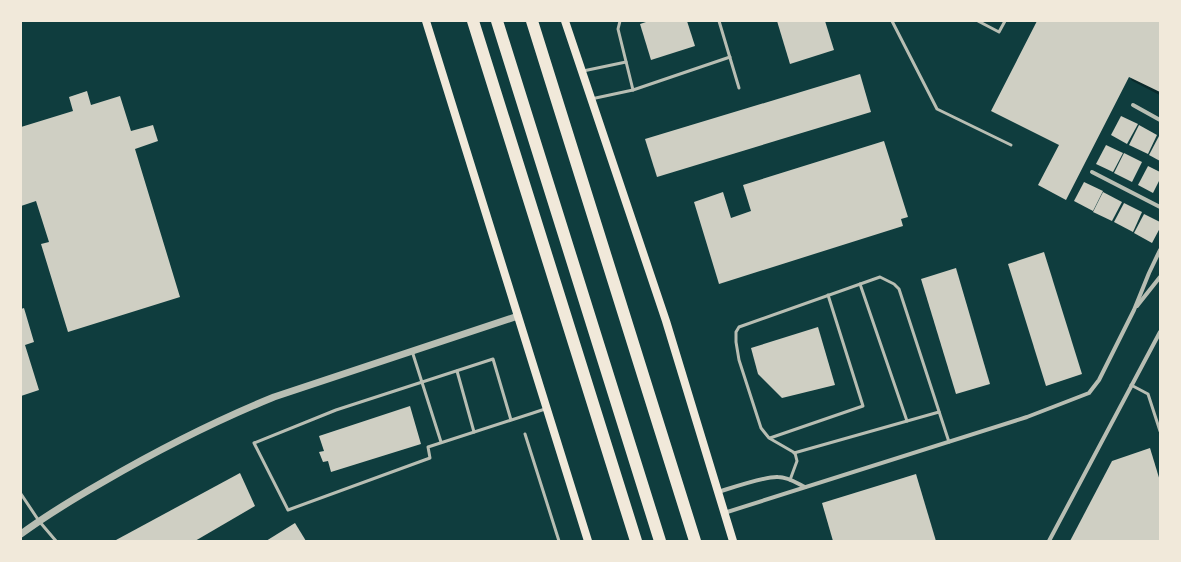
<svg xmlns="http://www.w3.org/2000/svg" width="1181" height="562" viewBox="0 0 1181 562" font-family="Manrope,sans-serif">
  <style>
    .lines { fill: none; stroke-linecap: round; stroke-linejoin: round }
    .stream { stroke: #0a2a2b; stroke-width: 4 }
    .building { fill: #cfcfc3 }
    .service { stroke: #b8beb3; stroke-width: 3 }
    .minor { stroke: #b8beb3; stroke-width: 4 }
    .tertiary { stroke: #b8beb3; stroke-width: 7 }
    .secondary { stroke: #f1e9da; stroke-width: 8 }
    .motorway { stroke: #f1e9da; stroke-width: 12 }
  </style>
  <rect width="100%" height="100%" fill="#0f3d3e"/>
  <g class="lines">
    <polyline class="stream" points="1133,79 1160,93"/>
  </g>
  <g class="building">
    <polygon points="649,21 687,21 695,46 651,60 640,24"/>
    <polygon points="777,21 825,21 834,50 790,64"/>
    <polygon points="1037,21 1160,21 1160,92 1129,77 1066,200 1038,185 1059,145 991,111"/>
    <polygon points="860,74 871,112 657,177 645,139"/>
    <polygon points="87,91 91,105 120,96 131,131 153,125 158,141 135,149 180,297 68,332 41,244 49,242 36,201 21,206 21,127 73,111 69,97"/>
    <polygon points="1121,116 1138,124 1127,144 1111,135"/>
    <polygon points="1139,125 1157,135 1148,154 1129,145"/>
    <polygon points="1159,136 1160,136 1160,161 1149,155"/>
    <polygon points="884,141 908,217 901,219 903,226 719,284 694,202 723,192 731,218 751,211 743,185"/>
    <polygon points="1106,145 1123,153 1113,172 1096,164"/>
    <polygon points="1124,153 1142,162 1132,182 1114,173"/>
    <polygon points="1148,166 1160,172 1160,179 1153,193 1138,185"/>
    <polygon points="1084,182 1103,191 1093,211 1074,201"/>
    <polygon points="1103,192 1122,202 1112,221 1093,212"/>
    <polygon points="1124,203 1142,212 1133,232 1114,222"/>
    <polygon points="1144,214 1160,222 1160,228 1152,243 1134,233"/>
    <polygon points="1044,252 1082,374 1046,386 1008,264"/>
    <polygon points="956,268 990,384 956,394 921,279"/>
    <polygon points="24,308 34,342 25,345 39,390 21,396 21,309"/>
    <polygon points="818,327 835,385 782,398 758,374 751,348"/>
    <polygon points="410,406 421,444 331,472 328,461 323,462 319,452 324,451 319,436"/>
    <polygon points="1150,448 1160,481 1160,541 1070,541 1112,461"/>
    <polygon points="240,473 255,506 195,541 117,541 116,540"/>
    <polygon points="916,474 936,541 833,541 822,503"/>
    <polygon points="295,523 306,541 266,541"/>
  </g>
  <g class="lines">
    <g class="service">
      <polyline points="620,21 618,29 633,90"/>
      <polyline points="719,21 739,88"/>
      <polyline points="892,21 937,109 1011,145"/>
      <polyline points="978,21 999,32 1005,21"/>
      <polyline points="583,71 626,62"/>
      <polyline points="591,99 633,90 730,57"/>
      <polyline points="860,284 907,421"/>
      <polyline points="412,351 441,442"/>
      <polyline points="457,371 474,432"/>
      <polyline points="1131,385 1148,394 1160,431"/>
      <polyline points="511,420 493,359 336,410 254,443 288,510 430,458 428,447 533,413 545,409"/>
      <polyline points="525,434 559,541"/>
      <polyline points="770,438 863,406 828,295"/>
      <polyline points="794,453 939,412"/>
      <polyline points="790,480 797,461 795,453 769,438 761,428 739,360 736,342 736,332 739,327 880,277 894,284 899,289 949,442"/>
      <polyline points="21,494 39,521 56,541"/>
    </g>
    <g class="minor">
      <polyline points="1133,105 1160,120"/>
      <polyline points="1092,172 1160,207"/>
      <polyline points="1137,306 1160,277"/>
      <path d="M718 492C731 488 766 476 778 477 788 477 797 483 805 487"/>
      <polyline points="724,513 1027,417 1089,393 1099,380 1134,310 1149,273 1160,250"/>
      <polyline points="1049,541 1160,332"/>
    </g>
    <path class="tertiary" d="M21 534C47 515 75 498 103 482 158 450 215 421 274 397L518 316"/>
    <g class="secondary">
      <polyline points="426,21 588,541"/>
      <polyline points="565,21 666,321 733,541"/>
    </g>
    <g class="motorway">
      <polyline points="473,21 636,541"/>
      <polyline points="497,21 660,541"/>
      <polyline points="532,21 695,541"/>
    </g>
  </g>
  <rect width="1181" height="562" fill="none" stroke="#f1e9da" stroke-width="44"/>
</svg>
